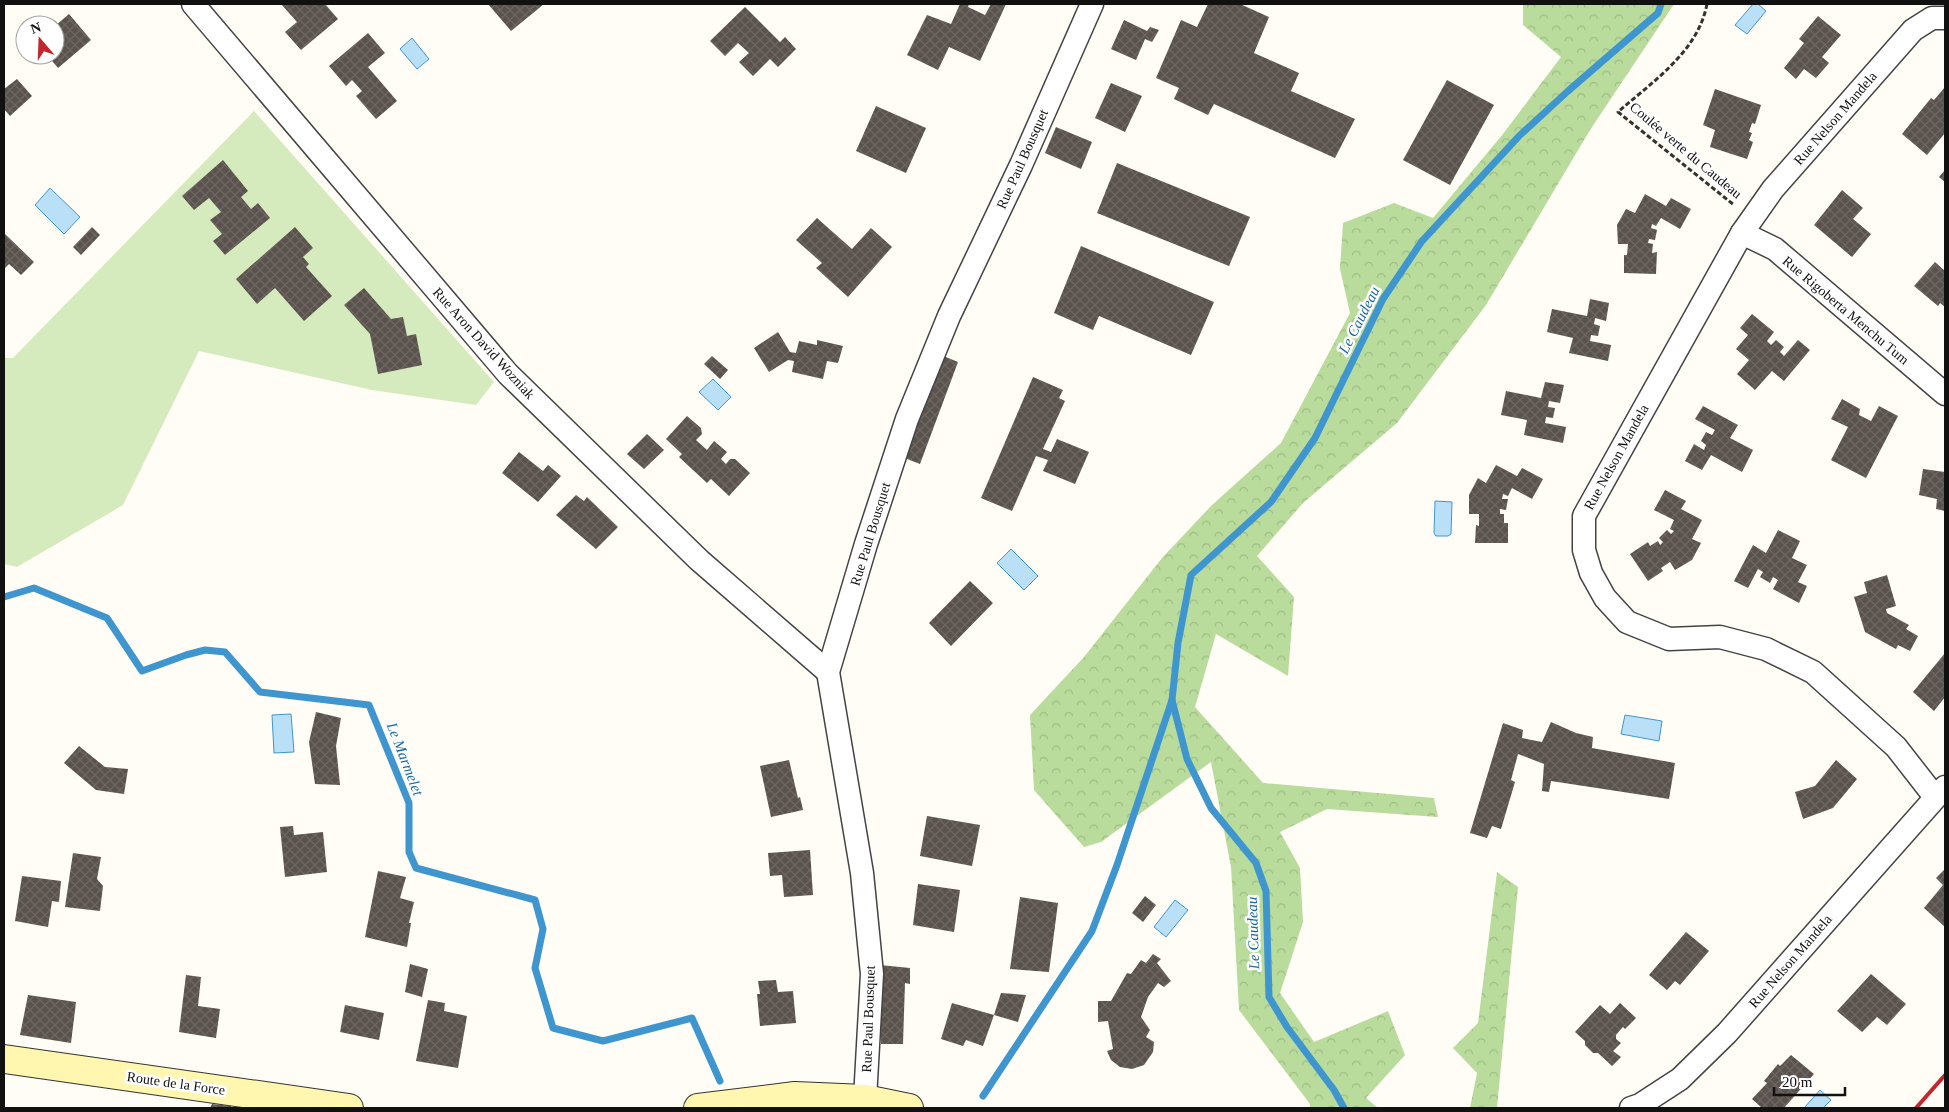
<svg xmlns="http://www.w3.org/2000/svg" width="1949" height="1112" viewBox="0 0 1949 1112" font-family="Georgia,serif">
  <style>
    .grass { fill: #d5ebbd }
    .forest { fill: url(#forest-crowns) }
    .water { fill: #b9e0f7; stroke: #3f96cf }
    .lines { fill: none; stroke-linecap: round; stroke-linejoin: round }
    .stream { stroke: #3f96cf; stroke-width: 7 }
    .building { fill: url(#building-cross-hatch) }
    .street-casing { stroke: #444; stroke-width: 25 }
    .secondary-casing { stroke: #333; stroke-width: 30 }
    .path { stroke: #333; stroke-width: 3; stroke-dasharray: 5 2.5; stroke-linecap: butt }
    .street { stroke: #fff; stroke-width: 22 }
    .secondary { stroke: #fff6b0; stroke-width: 28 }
    .rail { stroke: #c4262e; stroke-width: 4 }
    .labels { text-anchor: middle; stroke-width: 5; stroke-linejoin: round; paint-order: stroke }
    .street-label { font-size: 14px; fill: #111; stroke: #fff }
    .water-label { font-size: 15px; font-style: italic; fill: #1768a6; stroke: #fff }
  </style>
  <defs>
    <pattern id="forest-crowns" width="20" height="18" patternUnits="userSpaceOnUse" patternTransform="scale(1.25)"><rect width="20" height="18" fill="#b9dc9c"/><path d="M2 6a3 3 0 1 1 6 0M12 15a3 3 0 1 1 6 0" fill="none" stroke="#9ebc85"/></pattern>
    <pattern id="building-cross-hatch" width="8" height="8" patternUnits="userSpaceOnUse" patternTransform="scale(1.25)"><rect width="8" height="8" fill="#5a524d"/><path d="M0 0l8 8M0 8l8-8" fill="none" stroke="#6d6662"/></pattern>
  </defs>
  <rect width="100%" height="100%" fill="#fffdf5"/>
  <polygon class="grass" points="254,111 494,382 476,405 372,390 199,351 123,505 17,567 4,564 4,358 13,358"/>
  <g class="forest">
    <polygon points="1523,4 1674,4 1590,130 1486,305 1397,423 1303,503 1257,556 1294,597 1288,676 1216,634 1195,707 1263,783 1434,798 1438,817 1327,809 1280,832 1300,868 1303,922 1280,993 1314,1042 1388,1011 1405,1055 1366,1098 1378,1108 1310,1108 1310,1104 1239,1010 1231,867 1211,762 1101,842 1084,847 1034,790 1030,715 1084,657 1162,558 1211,506 1281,443 1350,313 1340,269 1343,223 1394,203 1433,218 1503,134 1561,57 1523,25"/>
    <polygon points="1497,872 1518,887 1497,1108 1470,1108 1477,1073 1453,1048 1478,1023"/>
  </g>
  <g class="water">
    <polygon points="1753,4 1758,4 1766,11 1747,34 1735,25"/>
    <polygon points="412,38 429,59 417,69 400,49"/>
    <polygon points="50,188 80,217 64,234 35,205"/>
    <polygon points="713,379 731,397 718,410 699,392"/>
    <polygon points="1435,501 1452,502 1451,534 1448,536 1436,536 1434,533"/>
    <polygon points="1011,549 1038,576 1024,590 997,563"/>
    <polygon points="291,714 294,752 274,753 272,715"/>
    <polygon points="1625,715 1662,721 1659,741 1621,734"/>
    <polygon points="1175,900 1188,910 1166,937 1154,927"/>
    <polygon points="1820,1090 1831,1100 1823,1108 1804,1108"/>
  </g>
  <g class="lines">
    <g class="stream">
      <polyline points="4,597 34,588 107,618 142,671 186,655 205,650 225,652 260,692 369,705 409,803 409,852 416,868 535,900 543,929 535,968 553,1028 603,1041 692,1018 720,1081"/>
      <polyline points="983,1096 1092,931 1117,865 1172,700"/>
      <polyline points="1344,1108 1334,1090 1287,1027 1269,997 1266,891 1256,863 1211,808 1187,759 1172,700 1178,643 1191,575 1271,502 1315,438 1383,299 1422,241 1519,136 1568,91 1658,13 1661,4"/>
    </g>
  </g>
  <g class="building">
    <polygon points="281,4 325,4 338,19 301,50 285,32 297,22"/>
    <polygon points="488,4 544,4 511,31"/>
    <polygon points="960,4 969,4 968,7 985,15 991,4 1006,4 980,61 949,47 938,70 907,55 927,15 951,24"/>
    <polygon points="1208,4 1240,4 1269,17 1254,53 1299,73 1291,91 1355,119 1335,158 1214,104 1208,115 1174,99 1179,88 1156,78 1181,20 1197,27"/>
    <polygon points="745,7 780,42 785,37 796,49 778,67 770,59 753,76 739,62 749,53 738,43 725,56 710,41"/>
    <polygon points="69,14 91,40 58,68 47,55 55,55 55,26"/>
    <polygon points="1818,16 1841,35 1822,57 1829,63 1816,78 1804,69 1796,79 1784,68 1804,43 1799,39"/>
    <polygon points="1124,20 1147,31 1150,27 1159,30 1152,42 1145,39 1136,60 1111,49"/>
    <polygon points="368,33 385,53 368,67 397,101 376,119 356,96 362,91 352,80 346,86 329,66"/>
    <polygon points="17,79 32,96 10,116 4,109 4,89"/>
    <polygon points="1447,80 1494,105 1450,185 1403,160"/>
    <polygon points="1111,83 1142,96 1125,132 1095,118"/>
    <polygon points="1945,87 1945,133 1927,155 1902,134 1931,98 1934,100"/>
    <polygon points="1715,89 1761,105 1755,124 1752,123 1749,132 1752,133 1749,140 1753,142 1747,159 1710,147 1715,130 1703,125"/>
    <polygon points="876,106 926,128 906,173 856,151"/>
    <polygon points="1056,127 1092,142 1081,169 1045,153"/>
    <polygon points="223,160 248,191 241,197 251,209 258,203 270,218 225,255 213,241 222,234 210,220 221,212 209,198 194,210 182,196"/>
    <polygon points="1117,163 1250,217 1229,266 1097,213"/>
    <polygon points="1945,170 1945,182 1939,177"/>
    <polygon points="1842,190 1863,208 1853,219 1871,234 1852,257 1814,225"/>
    <polygon points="1645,194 1666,206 1671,198 1691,209 1680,229 1661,218 1656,226 1652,224 1651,228 1657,230 1655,240 1649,239 1648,243 1653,244 1652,253 1657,252 1656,274 1624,273 1624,255 1627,255 1628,244 1618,244 1617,225 1626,209 1635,213"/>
    <polygon points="817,218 852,249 871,228 892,247 848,297 816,268 822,263 796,240"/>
    <polygon points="92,227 100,235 81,255 73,247"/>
    <polygon points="295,227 313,248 303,257 309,264 306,267 332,296 304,321 275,288 257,304 236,279"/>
    <polygon points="4,233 34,262 21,275 9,264 4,269"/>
    <polygon points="1081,246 1214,302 1191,355 1099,316 1093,330 1054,313"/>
    <polygon points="1935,262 1945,271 1945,307 1940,303 1938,306 1914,286"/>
    <polygon points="364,288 391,319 403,317 407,336 416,334 422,365 378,374 370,334 344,305"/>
    <polygon points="1590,299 1609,303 1606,321 1595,318 1594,324 1600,326 1598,336 1591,335 1590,341 1611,345 1608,361 1569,353 1573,338 1547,332 1552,309 1587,316"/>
    <polygon points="1752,314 1774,332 1767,341 1771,345 1776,340 1784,347 1780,352 1784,356 1798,340 1810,350 1784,381 1772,371 1755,390 1737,374 1749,360 1736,349 1748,335 1740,328"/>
    <polygon points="778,332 790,352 796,353 799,341 817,345 817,340 843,346 838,363 827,361 823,379 792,372 794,361 788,360 769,372 754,348"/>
    <polygon points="941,355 958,362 920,464 902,457"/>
    <polygon points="712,356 728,370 720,379 704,364"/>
    <polygon points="1033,377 1063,390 1059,398 1065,401 1043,449 1051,452 1057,439 1089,452 1075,484 1043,471 1048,460 1036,456 1012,511 981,498"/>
    <polygon points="1545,382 1564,385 1560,403 1549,401 1548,407 1555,408 1553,418 1546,417 1545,423 1566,427 1563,443 1524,435 1527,420 1501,415 1506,391 1541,398"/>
    <polygon points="1842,399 1860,409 1859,415 1871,421 1879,406 1898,416 1866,478 1831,460 1848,427 1831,419"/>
    <polygon points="1703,406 1738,425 1730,438 1753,450 1742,472 1711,455 1702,470 1685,461 1694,444 1704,450 1706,445 1701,441 1706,432 1712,435 1715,430 1695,419"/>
    <polygon points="687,416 701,428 702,434 696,440 707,450 714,441 727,452 721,459 726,464 730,459 735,459 750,473 729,496 711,479 707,483 679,457 682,454 666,439"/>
    <polygon points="647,434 664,450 644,469 627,454"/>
    <polygon points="519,452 543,471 548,465 561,476 538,502 502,473"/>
    <polygon points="1496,465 1517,476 1522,468 1543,479 1532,499 1512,488 1508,496 1503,494 1502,499 1508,499 1506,510 1500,509 1500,514 1504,514 1504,523 1508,523 1508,543 1475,543 1476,525 1479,526 1479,514 1469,514 1469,495 1478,478 1486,483"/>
    <polygon points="1923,469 1945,472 1945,511 1936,509 1937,499 1919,495"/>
    <polygon points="1665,490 1686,501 1681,509 1702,520 1692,539 1701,543 1692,560 1675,570 1670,562 1661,568 1663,571 1648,581 1630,554 1648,542 1650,546 1658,541 1660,545 1663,542 1659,538 1667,530 1671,534 1674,531 1670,529 1674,520 1654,510"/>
    <polygon points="576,495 584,501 587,497 618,527 596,549 556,515"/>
    <polygon points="1778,530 1800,541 1792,558 1807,565 1798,582 1807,586 1799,603 1773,589 1778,580 1773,577 1770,583 1760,577 1763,572 1758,569 1748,588 1734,581 1753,545 1766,553"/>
    <polygon points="1887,575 1896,606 1886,609 1887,613 1909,625 1906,629 1918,636 1910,651 1898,645 1896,649 1865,632 1854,597 1867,593 1864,582"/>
    <polygon points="970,581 993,603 951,646 929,623"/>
    <polygon points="1945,653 1945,697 1934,711 1913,692"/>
    <polygon points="316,712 341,718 336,746 340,785 315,784 309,742"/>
    <polygon points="1551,722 1576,733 1593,737 1592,748 1675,763 1669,799 1551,781 1549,792 1542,791 1544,764 1518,754 1511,780 1515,782 1501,829 1492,826 1487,838 1470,833 1503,723 1523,730 1522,738 1542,742"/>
    <polygon points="79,746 105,767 128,769 124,794 96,790 64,763"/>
    <polygon points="789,760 798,798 800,797 803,810 771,817 760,766"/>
    <polygon points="1836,760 1857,779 1833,808 1803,819 1795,792 1815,786"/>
    <polygon points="927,816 980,825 972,866 920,856"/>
    <polygon points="293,826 294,835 323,832 327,872 285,877 280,827"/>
    <polygon points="810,850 813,895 784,897 782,875 770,876 768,853"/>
    <polygon points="73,853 101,857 97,879 103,886 100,911 65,907"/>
    <polygon points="1944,870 1945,871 1945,927 1924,908 1943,885 1936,878"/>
    <polygon points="378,871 406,877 400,898 414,902 409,923 411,923 407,947 365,937"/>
    <polygon points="22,876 61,881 59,902 52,901 48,927 15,921"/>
    <polygon points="918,884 960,890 954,932 913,925"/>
    <polygon points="1145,896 1156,905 1143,922 1132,913"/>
    <polygon points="1020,897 1058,903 1049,972 1010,969"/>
    <polygon points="1686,932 1709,951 1680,985 1675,981 1667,990 1649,975"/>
    <polygon points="1153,954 1161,959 1157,963 1171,981 1164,987 1158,983 1148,997 1141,1017 1150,1030 1146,1037 1154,1042 1153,1052 1144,1065 1132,1069 1120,1067 1111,1060 1107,1051 1113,1049 1108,1021 1098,1022 1098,1001 1111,1001 1127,973 1131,974 1141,960 1146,963"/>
    <polygon points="410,964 428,969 422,997 405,992"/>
    <polygon points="880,965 910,968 910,984 905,983 903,1044 881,1044"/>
    <polygon points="1871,974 1906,1004 1887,1025 1877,1017 1862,1032 1837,1011"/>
    <polygon points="186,975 201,977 198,1006 220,1009 216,1038 179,1032"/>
    <polygon points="776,980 778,992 793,991 796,1023 760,1026 757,994 760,994 758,981"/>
    <polygon points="1001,993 1026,995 1018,1022 994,1015"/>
    <polygon points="28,995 76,1002 71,1043 20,1035"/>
    <polygon points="428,1000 445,1003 444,1011 467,1016 458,1068 416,1061"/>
    <polygon points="952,1003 994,1015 983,1046 966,1040 963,1046 941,1039"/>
    <polygon points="1620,1003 1636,1018 1625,1029 1623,1027 1616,1035 1616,1039 1621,1043 1613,1051 1621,1057 1612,1066 1598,1053 1593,1053 1585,1045 1585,1041 1575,1032 1600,1005 1610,1014"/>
    <polygon points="345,1005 384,1013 379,1040 340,1032"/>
    <polygon points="1791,1055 1814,1074 1784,1108 1762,1108 1752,1099 1767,1083 1764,1081 1778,1064 1780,1066"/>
    <polygon points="212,1104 231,1106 231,1108 210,1108"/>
  </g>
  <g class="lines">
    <g class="street-casing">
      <g id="street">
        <polyline points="193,4 508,374 699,560 828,672"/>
        <polyline points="1742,233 1775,249 1945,394"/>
        <polyline points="1935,797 1896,747 1813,672 1766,649 1720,637 1669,639 1627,622 1605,598 1591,573 1584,550 1584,516 1742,233 1773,189 1913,30 1932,18 1945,18"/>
        <polyline points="865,1099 872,974 862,873 828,672 866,544 907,419 949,316 1021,165 1092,4"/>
        <polyline points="1631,1108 1640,1105 1680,1079 1727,1033 1945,787"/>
      </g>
    </g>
    <g class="secondary-casing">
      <g id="secondary">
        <polyline points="4,1059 349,1108"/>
        <polyline points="698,1108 795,1096 865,1099 909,1108"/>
      </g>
    </g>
    <path class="path" d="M1707 4C1698 52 1652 82 1618 112L1734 205"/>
    <use href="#street" class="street"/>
    <use href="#secondary" class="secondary"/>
    <polyline class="rail" points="1916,1108 1945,1075"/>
  </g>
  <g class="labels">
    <g class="street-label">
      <text transform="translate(1835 118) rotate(-49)" y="5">Rue Nelson Mandela</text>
      <text transform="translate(1686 150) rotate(40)" y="5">Coulée verte du Caudeau</text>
      <text transform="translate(1022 159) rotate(-66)" y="5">Rue Paul Bousquet</text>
      <text transform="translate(1846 310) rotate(40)" y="5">Rue Rigoberta Menchu Tum</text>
      <text transform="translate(484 343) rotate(48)" y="5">Rue Aron David Wozniak</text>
      <text transform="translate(1616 457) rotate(-61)" y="5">Rue Nelson Mandela</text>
      <text transform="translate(870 534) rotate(-73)" y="5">Rue Paul Bousquet</text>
      <text transform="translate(1790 961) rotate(-49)" y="5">Rue Nelson Mandela</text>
      <text transform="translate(868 1019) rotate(-88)" y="5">Rue Paul Bousquet</text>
      <text transform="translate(176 1083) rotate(8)" y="5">Route de la Force</text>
    </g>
    <g class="water-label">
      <text transform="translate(1359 320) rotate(-63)" y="5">Le Caudeau</text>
      <text transform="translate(405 759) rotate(69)" y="5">Le Marmelet</text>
      <text transform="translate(1253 933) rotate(-92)" y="5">Le Caudeau</text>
    </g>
  </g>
  <rect width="1949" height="1112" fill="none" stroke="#111111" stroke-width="10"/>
  <g transform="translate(40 40) rotate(341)"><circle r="24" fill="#ffffff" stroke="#a0a0a0"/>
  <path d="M0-4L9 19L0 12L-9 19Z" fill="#c4262e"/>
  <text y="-8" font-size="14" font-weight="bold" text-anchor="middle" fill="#111111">N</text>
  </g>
  <path d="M1774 1087v8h71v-8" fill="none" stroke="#111111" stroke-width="2.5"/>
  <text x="1782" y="1087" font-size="15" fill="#111111" stroke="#ffffff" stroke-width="4" paint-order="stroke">20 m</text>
</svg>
